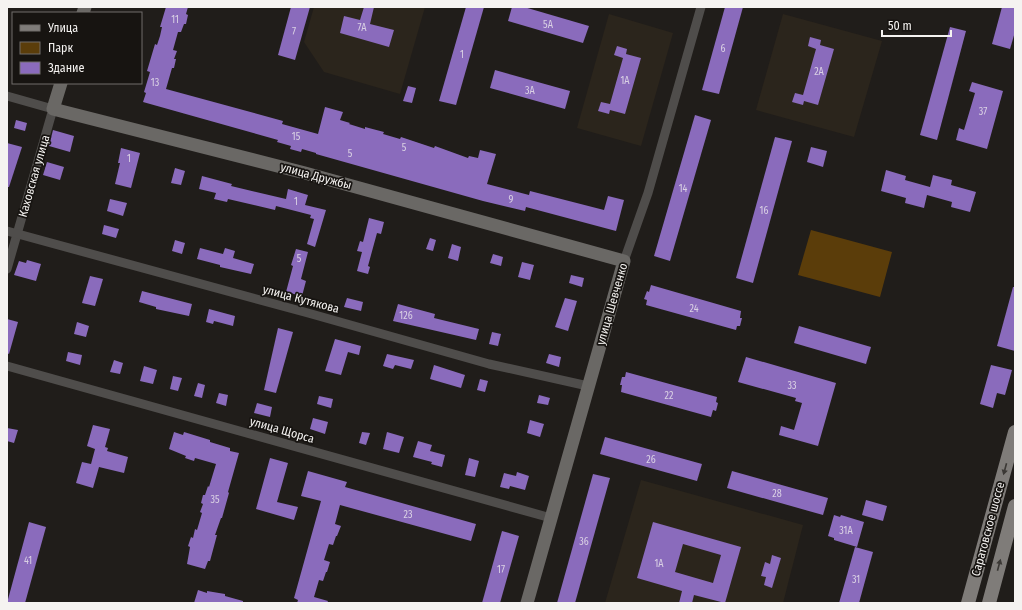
<svg xmlns="http://www.w3.org/2000/svg" width="1022" height="610" viewBox="0 0 1022 610" font-family="'Fira Sans Condensed',sans-serif">
  <style>
    .built { fill: #2b251c }
    .green { fill: #5b3d0a }
    .building { fill: #8a6bbc; fill-rule: evenodd }
    .lines { fill: none; stroke-linecap: round; stroke-linejoin: round }
    .street { stroke: #4f4d4b; stroke-width: 9 }
    .secondary { stroke: #6a6865; stroke-width: 13 }
    .primary { stroke: #7f7c79; stroke-width: 14 }
    .oneway { fill: #3b3835 }
    .labels { text-anchor: middle; stroke-width: 3.5; stroke-linejoin: round; paint-order: stroke }
    .number-label { font-size: 10px; fill: #dad1e4 }
    .street-label { font-size: 12px; fill: #f5f3f1; stroke: #171411 }
  </style>
  <rect width="100%" height="100%" fill="#201d1a"/>
  <g class="built">
    <polygon points="314,7 425,7 400,94 324,72 304,42"/>
    <polygon points="609,14 673,33 641,146 577,128"/>
    <polygon points="783,14 882,41 854,137 756,110"/>
    <polygon points="641,480 803,525 783,603 605,603"/>
  </g>
  <polygon class="green" points="811,230 892,252 880,297 798,275"/>
  <g class="building">
    <polygon points="166,7 188,7 186,14 188,15 186,24 184,24 181,32 178,32 173,50 177,51 174,59 176,59 174,68 172,68 166,89 283,121 282,124 318,134 325,107 343,112 340,120 350,123 349,124 365,129 365,127 384,132 383,134 400,139 401,137 434,148 435,146 468,158 469,156 478,158 480,150 496,154 487,184 529,195 530,191 604,210 608,196 624,200 616,231 526,207 525,211 483,201 316,154 316,153 302,149 301,152 290,149 291,146 277,142 278,140 143,102 146,93 144,92 150,72 147,71 155,44 157,45 160,36 162,27 160,27"/>
    <polygon points="291,7 310,7 295,60 278,55"/>
    <polygon points="364,7 374,7 370,24 394,30 389,47 340,33 344,16 360,20"/>
    <polygon points="466,7 484,7 456,105 439,101"/>
    <polygon points="512,7 524,7 589,26 583,43 508,21"/>
    <polygon points="725,7 743,7 719,94 702,90"/>
    <polygon points="1002,7 1015,7 1015,32 1010,49 992,44"/>
    <polygon points="950,27 966,31 937,140 920,135"/>
    <polygon points="810,37 821,40 820,45 834,49 818,105 804,101 803,105 792,102 795,93 803,95 816,49 808,46"/>
    <polygon points="617,46 627,49 626,54 641,58 625,114 610,110 609,114 598,111 601,102 610,104 623,58 614,55"/>
    <polygon points="495,70 570,91 565,109 490,88"/>
    <polygon points="972,82 1003,91 987,149 956,140 959,128 964,130 975,93 969,91"/>
    <polygon points="408,86 416,88 412,103 403,101"/>
    <polygon points="695,115 711,120 670,261 654,256"/>
    <polygon points="16,120 27,123 25,131 14,128"/>
    <polygon points="53,130 74,136 70,152 49,146"/>
    <polygon points="775,137 792,141 753,283 736,278"/>
    <polygon points="7,143 22,147 9,187 7,187"/>
    <polygon points="811,147 827,151 823,167 807,162"/>
    <polygon points="121,148 140,153 131,188 115,184 120,163 118,163"/>
    <polygon points="47,162 64,167 60,180 43,175"/>
    <polygon points="175,168 185,171 181,185 171,183"/>
    <polygon points="886,170 906,176 905,180 930,187 933,175 952,180 951,185 976,192 970,212 951,207 952,202 927,195 924,208 905,203 906,198 881,191"/>
    <polygon points="202,176 232,184 231,186 286,199 288,189 308,195 305,205 326,210 315,247 307,244 314,219 310,218 311,215 276,206 275,210 228,199 227,202 214,199 216,193 199,189"/>
    <polygon points="110,199 127,203 123,216 107,211"/>
    <polygon points="369,218 384,222 381,234 377,233 368,266 370,267 368,274 357,271 362,252 357,251 360,241 363,242"/>
    <polygon points="104,225 119,229 116,238 102,234"/>
    <polygon points="430,238 436,240 433,251 426,249"/>
    <polygon points="175,240 185,243 182,254 172,251"/>
    <polygon points="452,244 461,247 458,261 448,258"/>
    <polygon points="200,248 223,254 225,248 235,251 233,258 254,264 251,274 220,267 220,265 197,259"/>
    <polygon points="296,249 308,252 301,279 306,281 302,296 286,292 293,266 291,265"/>
    <polygon points="493,254 503,257 501,266 490,263"/>
    <polygon points="27,260 41,264 36,281 14,275 19,261 26,263"/>
    <polygon points="522,262 534,265 530,280 518,277"/>
    <polygon points="571,275 584,278 582,287 569,283"/>
    <polygon points="90,276 103,279 95,306 82,303"/>
    <polygon points="651,285 741,311 740,318 742,318 740,326 737,326 736,330 646,305 647,300 644,299 647,291 649,292"/>
    <polygon points="1013,287 1015,287 1015,351 997,346"/>
    <polygon points="142,291 192,304 189,316 156,309 156,307 139,302"/>
    <polygon points="347,298 363,302 361,311 344,307"/>
    <polygon points="565,298 577,301 568,331 555,327"/>
    <polygon points="398,304 435,314 434,318 479,329 476,340 393,321"/>
    <polygon points="209,309 235,316 233,326 214,321 213,324 206,322"/>
    <polygon points="7,319 18,322 9,354 7,353"/>
    <polygon points="77,322 89,326 86,337 74,334"/>
    <polygon points="799,326 871,347 866,364 794,343"/>
    <polygon points="278,328 293,332 276,393 264,390"/>
    <polygon points="492,332 501,334 498,346 489,344"/>
    <polygon points="335,339 361,346 359,355 348,352 341,375 325,371"/>
    <polygon points="68,352 82,355 80,365 66,361"/>
    <polygon points="387,354 414,360 411,369 395,365 393,369 383,366"/>
    <polygon points="549,354 561,357 559,367 546,363"/>
    <polygon points="746,357 836,383 818,446 779,435 781,426 794,430 802,403 795,401 796,398 738,382"/>
    <polygon points="114,360 123,363 120,374 110,372"/>
    <polygon points="434,365 465,375 461,388 430,379"/>
    <polygon points="991,365 1012,370 1005,395 997,393 993,408 980,404"/>
    <polygon points="144,366 157,370 153,384 140,381"/>
    <polygon points="626,372 717,397 716,402 718,403 716,411 713,410 711,417 621,392 622,385 620,385 622,377 625,377"/>
    <polygon points="173,376 182,378 178,391 170,389"/>
    <polygon points="480,379 488,381 485,392 477,390"/>
    <polygon points="198,383 205,385 202,398 194,396"/>
    <polygon points="219,393 228,395 226,406 216,403"/>
    <polygon points="539,395 550,398 548,405 537,403"/>
    <polygon points="319,396 333,399 331,408 317,404"/>
    <polygon points="257,403 272,407 270,417 254,413"/>
    <polygon points="313,418 328,422 325,434 310,429"/>
    <polygon points="530,420 544,424 540,437 527,433"/>
    <polygon points="93,425 110,429 105,447 108,448 107,451 128,457 124,473 99,467 93,488 76,483 82,462 91,464 95,449 87,446"/>
    <polygon points="7,428 18,430 14,443 7,441"/>
    <polygon points="174,432 183,435 184,432 210,440 210,442 230,448 230,451 239,453 228,492 229,493 222,518 221,518 215,535 217,535 210,561 208,561 205,569 187,564 190,547 188,546 191,537 193,538 195,529 197,530 202,513 200,512 203,504 201,503 203,495 205,495 208,486 209,487 216,464 195,458 194,461 185,458 186,456 169,449"/>
    <polygon points="362,432 370,433 366,445 359,443"/>
    <polygon points="387,432 404,437 399,453 383,449"/>
    <polygon points="605,437 702,464 697,481 600,454"/>
    <polygon points="418,441 432,445 430,451 445,455 442,467 431,464 432,462 413,457"/>
    <polygon points="270,458 288,463 277,502 298,507 294,520 256,509"/>
    <polygon points="469,458 479,461 475,477 465,475"/>
    <polygon points="308,471 347,482 345,487 476,524 471,541 340,505 335,524 341,526 337,536 336,536 333,545 329,544 324,560 330,562 327,572 326,572 323,581 319,580 314,597 328,601 327,603 297,603 298,600 294,598 321,501 301,496"/>
    <polygon points="732,471 828,498 823,515 727,488"/>
    <polygon points="517,472 529,476 525,490 510,486 509,489 500,487 504,473 516,476"/>
    <polygon points="593,474 610,478 575,603 557,603"/>
    <polygon points="866,500 887,506 883,521 862,515"/>
    <polygon points="834,515 840,517 841,515 864,522 857,547 834,540 834,538 828,536"/>
    <polygon points="29,522 46,527 25,603 7,603"/>
    <path d="M653 522 741 547 725 603 694 595 692 603H679L682 591 637 578ZM683 544 721 555 713 583 675 572Z"/>
    <polygon points="502,531 519,536 500,603 482,603"/>
    <polygon points="855,547 873,552 859,603 839,603"/>
    <polygon points="772,555 781,558 772,588 764,585 766,577 761,576 765,562 770,564"/>
    <polygon points="198,590 207,593 207,591 225,594 225,596 243,601 243,603 194,603"/>
  </g>
  <g class="lines">
    <g class="street">
      <polyline points="7,96 53,109 7,269"/>
      <polyline points="7,231 308,313 489,364 588,386"/>
      <polyline points="624,261 648,193 701,7"/>
      <polyline points="7,366 551,518"/>
    </g>
    <g class="secondary">
      <polyline points="83,13 85,7"/>
      <polyline points="61,83 53,109 305,173 624,261 527,603"/>
    </g>
    <g class="primary">
      <polyline points="968,603 1015,432"/>
      <polyline points="989,603 1015,506"/>
    </g>
  </g>
  <defs><path id="oneway-solid" d="M-6-.8H1V-3.2L6.5 0L1 3.2V.8H-6Z"/></defs>
  <g class="oneway">
    <use href="#oneway-solid" transform="translate(1005 469) rotate(105)"/>
    <use href="#oneway-solid" transform="translate(999 565) rotate(-75)"/>
  </g>
  <g class="labels">
    <g class="number-label">
      <text x="175" y="23">11</text>
      <text x="548" y="28">5А</text>
      <text x="362" y="31">7А</text>
      <text x="294" y="35">7</text>
      <text x="723" y="52">6</text>
      <text x="462" y="58">1</text>
      <text x="819" y="75">2А</text>
      <text x="625" y="84">1А</text>
      <text x="155" y="86">13</text>
      <text x="530" y="94">3А</text>
      <text x="983" y="115">37</text>
      <text x="296" y="140">15</text>
      <text x="404" y="151">5</text>
      <text x="350" y="157">5</text>
      <text x="129" y="162">1</text>
      <text x="683" y="192">14</text>
      <text x="511" y="203">9</text>
      <text x="296" y="205">1</text>
      <text x="764" y="214">16</text>
      <text x="299" y="262">5</text>
      <text x="694" y="312">24</text>
      <text x="406" y="319">126</text>
      <text x="792" y="389">33</text>
      <text x="669" y="399">22</text>
      <text x="651" y="463">26</text>
      <text x="777" y="497">28</text>
      <text x="215" y="503">35</text>
      <text x="408" y="518">23</text>
      <text x="846" y="534">31А</text>
      <text x="584" y="545">36</text>
      <text x="28" y="564">41</text>
      <text x="659" y="567">1А</text>
      <text x="501" y="573">17</text>
      <text x="856" y="583">31</text>
    </g>
    <g class="street-label">
      <text transform="translate(34 176) rotate(-74)" y="4">Каховская улица</text>
      <text transform="translate(316 176) rotate(15)" y="4">улица Дружбы</text>
      <text transform="translate(301 299) rotate(15)" y="4">улица Кутякова</text>
      <text transform="translate(612 304) rotate(-74)" y="4">улица Шевченко</text>
      <text transform="translate(282 430) rotate(16)" y="4">улица Щорса</text>
      <text transform="translate(988 529) rotate(-75)" y="4">Саратовское шоссе</text>
    </g>
  </g>
  <rect width="1022" height="610" fill="none" stroke="#f5f3f1" stroke-width="16"/>
  <rect x="12" y="12" width="130" height="72" fill="#171411" stroke="#706d6b"/>
  <rect x="20" y="25" width="20" height="6" fill="#7f7c79" stroke="#706d6b"/>
  <text x="48" y="32" font-size="12" fill="#f5f3f1">Улица</text>
  <rect x="20" y="42" width="20" height="12" fill="#5b3d0a" stroke="#706d6b"/>
  <text x="48" y="52" font-size="12" fill="#f5f3f1">Парк</text>
  <rect x="20" y="62" width="20" height="12" fill="#8a6bbc" stroke="#706d6b"/>
  <text x="48" y="72" font-size="12" fill="#f5f3f1">Здание</text>
  <path d="M882 30v6h69v-6" fill="none" stroke="#f5f3f1" stroke-width="2"/>
  <text x="888" y="30" font-size="12" fill="#f5f3f1" stroke="#171411" stroke-width="3" paint-order="stroke">50 m</text>
</svg>
